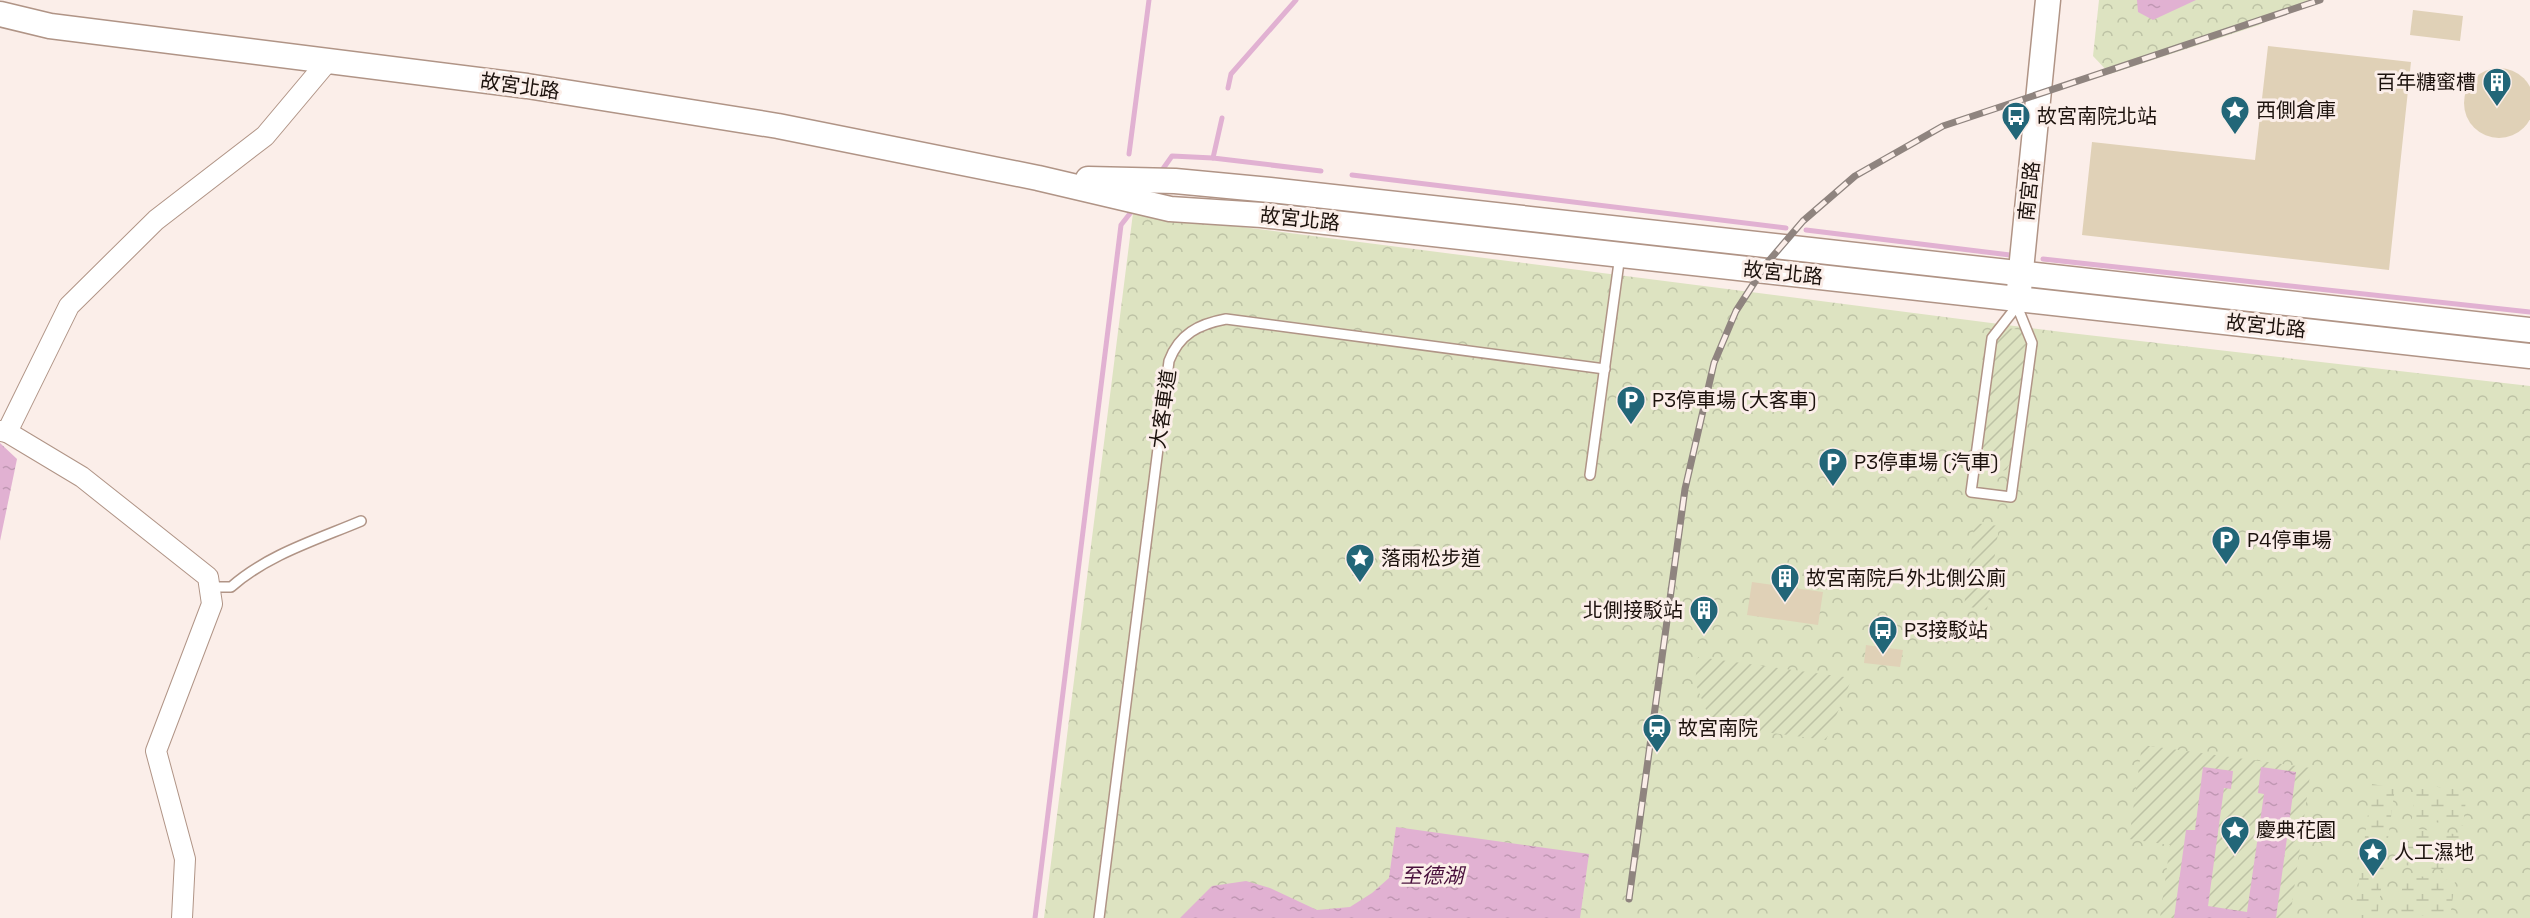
<svg xmlns="http://www.w3.org/2000/svg" width="2530" height="918" viewBox="0 0 2530 918" font-family="'Space Grotesk','Noto Sans TC',sans-serif">
  <style>
    .forest { fill: url(#forest-crowns) }
    .wetland { fill: url(#wetland-marsh) }
    .garden { fill: url(#garden-furrows) }
    .water { fill: url(#water-ripples) }
    .lines { fill: none; stroke-linecap: round; stroke-linejoin: round }
    .stream { stroke: #e1b1d2; stroke-width: 5 }
    .building { fill: #e0d1b7 }
    .service-casing { stroke: #b09486; stroke-width: 12 }
    .minor-casing { stroke: #b09486; stroke-width: 22 }
    .tertiary-casing { stroke: #b09486; stroke-width: 27 }
    .service { stroke: #fff; stroke-width: 9 }
    .minor { stroke: #fff; stroke-width: 20 }
    .tertiary { stroke: #fff; stroke-width: 24 }
    .rail-casing { stroke: #8f847f; stroke-width: 7 }
    .rail { stroke: #fbeee9; stroke-width: 4.5; stroke-dasharray: 14; stroke-linecap: butt }
    .labels { text-anchor: middle; stroke-width: 6; stroke-linejoin: round; paint-order: stroke }
    .poi-label { font-size: 20px; fill: #1c120d; stroke: #fbeee9; text-anchor: start }
    .street-label { font-size: 20px; fill: #1c120d; stroke: #fbeee9 }
    .water-label { font-size: 21px; font-style: italic; fill: #480f3b; stroke: #fbeee9 }
  </style>
  <defs>
    <pattern id="forest-crowns" width="20" height="18" patternUnits="userSpaceOnUse" patternTransform="scale(1.5)"><rect width="20" height="18" fill="#dde3c1"/><path d="M2 6a3 3 0 1 1 6 0M12 15a3 3 0 1 1 6 0" fill="none" stroke="#bdc2a5"/></pattern>
    <pattern id="wetland-marsh" width="20" height="14" patternUnits="userSpaceOnUse" patternTransform="scale(1.5)"><rect width="20" height="14" fill="#dde3c1"/><path d="M1 5h8M5 5V1M11 12h8M15 12V8" fill="none" stroke="#bdc2a5"/></pattern>
    <pattern id="garden-furrows" width="10" height="10" patternUnits="userSpaceOnUse" patternTransform="scale(1.5)"><rect width="10" height="10" fill="#dde3c1"/><path d="M-1 1l2-2M0 10L10 0M9 11l2-2" fill="none" stroke="#bdc2a5"/></pattern>
    <pattern id="water-ripples" width="26" height="14" patternUnits="userSpaceOnUse" patternTransform="scale(1.5)"><rect width="26" height="14" fill="#e1b1d2"/><path d="M2 4q2-2 4 0t4 0M15 11q2-2 4 0t4 0" fill="none" stroke="#c097b3"/></pattern>
  </defs>
  <rect width="100%" height="100%" fill="#fbeee9"/>
  <g class="forest">
    <polygon points="2099,0 2309,0 2259,25 2110,74 2093,56"/>
    <polygon points="1133,213 2070,333 2530,386 2530,918 1044,918"/>
  </g>
  <g class="wetland">
    <polygon points="2372,784 2395,788 2377,918 2354,918"/>
    <polygon points="2416,784 2467,791 2463,826 2412,819"/>
    <polygon points="2411,828 2461,835 2456,872 2405,865"/>
    <polygon points="2404,874 2455,881 2450,918 2399,913"/>
  </g>
  <g class="garden">
    <polygon points="2008,328 2020,330 2027,339 2028,345 2012,460 2006,470 1995,473 1984,467 1981,455 1997,341 1999,336"/>
    <polygon points="1975,523 1999,526 1987,610 1964,606"/>
    <polygon points="1698,657 1852,678 1826,740 1712,725 1695,682"/>
    <polygon points="2142,745 2311,768 2290,918 2160,918 2170,845 2129,839"/>
  </g>
  <g class="water">
    <polygon points="2137,0 2196,0 2153,20 2138,12"/>
    <polygon points="0,443 17,459 0,541"/>
    <polygon points="2203,767 2233,771 2231,789 2224,788 2208,906 2247,912 2264,794 2258,793 2261,767 2296,772 2276,918 2174,918 2186,830 2195,830"/>
    <polygon points="1396,827 1589,854 1580,918 1180,918 1212,886 1246,881 1270,888 1317,910 1350,907 1372,893 1389,878"/>
  </g>
  <g class="lines">
    <g class="stream">
      <polyline points="1228,88 1231,74 1296,0"/>
      <polyline points="1222,118 1213,158 1321,171"/>
      <polyline points="1129,154 1149,0"/>
      <polyline points="1160,173 1172,156 1213,158"/>
      <polyline points="1352,175 1786,228"/>
      <polyline points="1806,230 2010,255"/>
      <polyline points="2043,259 2530,312"/>
      <polyline points="1035,918 1121,225 1135,207"/>
    </g>
  </g>
  <g class="building">
    <polygon points="2413,10 2463,16 2460,41 2410,35"/>
    <polygon points="2268,46 2411,62 2389,270 2082,235 2092,142 2255,160"/>
    <circle cx="2499" cy="103" r="35"/>
    <polygon points="1752,582 1823,592 1818,625 1747,615"/>
    <polygon points="1866,645 1903,650 1900,667 1864,663"/>
  </g>
  <g class="lines">
    <g class="service-casing">
      <g id="service">
        <polygon points="2017,306 2032,343 2011,497 1971,492 1992,338"/>
        <polyline points="1590,475 1620,255"/>
        <path d="M209 587H231C267 555 316 540 361 521"/>
        <path d="M1099 918 1169 361C1179 334 1199 324 1226 319L1605 369"/>
      </g>
    </g>
    <g class="minor-casing">
      <g id="minor">
        <polyline points="0,431 7,432 69,306 156,220 265,136 328,61"/>
        <polyline points="7,432 82,477 208,577 212,604 156,751 185,859 182,918"/>
      </g>
    </g>
    <g class="tertiary-casing">
      <g id="tertiary">
        <polyline points="0,14 50,26 527,86 778,126 1038,178 1170,209 1262,215 2530,356"/>
        <polyline points="1088,179 1175,181 1270,190 2530,330"/>
        <polyline points="2019,290 2048,0"/>
      </g>
    </g>
    <use href="#service" class="service"/>
    <use href="#minor" class="minor"/>
    <use href="#tertiary" class="tertiary"/>
    <g class="rail-casing">
      <polyline id="rail" points="1629,899 1685,489 1714,363 1736,311 1767,263 1803,221 1855,176 1943,126 2320,0"/>
    </g>
    <use href="#rail" class="rail"/>
  </g>
  <defs>
    <g id="building-pin" transform="scale(1.5)"><path d="M0 17L-7.5 6A9.5 9.5 0 1 1 7.5 6Z" fill="#226678" stroke="#fbeee9"/><path d="M-4-6H4V6H1V3H-1V6H-4ZM-2.5-4.3h1.7v1.8h-1.7ZM.8-4.3h1.7v1.8H.8ZM-2.5-1h1.7V.8h-1.7ZM.8-1h1.7V.8H.8Z" fill="#fff"/></g>
    <g id="sight-pin" transform="scale(1.5)"><path d="M0 17L-7.5 6A9.5 9.5 0 1 1 7.5 6Z" fill="#226678" stroke="#fbeee9"/><path d="M0-6L1.8-2.2L6-1.7L2.9 1.2L3.7 5.4L0 3.3L-3.7 5.4L-2.9 1.2L-6-1.7L-1.8-2.2Z" fill="#fff"/></g>
    <g id="bus-pin" transform="scale(1.5)"><path d="M0 17L-7.5 6A9.5 9.5 0 1 1 7.5 6Z" fill="#226678" stroke="#fbeee9"/><path d="M-5-6H5V4H4V6H2V4H-2V6H-4V4H-5ZM-3.5-4V0h7V-4ZM-3.5 1.2v1.5H-2V1.2ZM2 1.2v1.5H3.5V1.2Z" fill="#fff"/></g>
    <g id="parking-pin" transform="scale(1.5)"><path d="M0 17L-7.5 6A9.5 9.5 0 1 1 7.5 6Z" fill="#226678" stroke="#fbeee9"/><path d="M-3.5-5.5H1a3.5 3.5 0 0 1 0 7H-1V5.5H-3.5ZM-1-3.4V-.6H.8a1.4 1.4 0 0 0 0-2.8Z" fill="#fff"/></g>
    <g id="station-pin" transform="scale(1.5)"><path d="M0 17L-7.5 6A9.5 9.5 0 1 1 7.5 6Z" fill="#226678" stroke="#fbeee9"/><path d="M-3-6H3Q5-6 5-4V2Q5 4 3 4L4.5 6H3L1.5 4h-3L-3 6H-4.5L-3 4Q-5 4-5 2V-4Q-5-6-3-6ZM-3.5-4v3h7v-3ZM-3.5 1v1.5H-2V1ZM2 1v1.5H3.5V1Z" fill="#fff"/></g>
  </defs>
  <g fill-rule="evenodd">
    <use href="#building-pin" x="2497" y="82"/>
    <use href="#sight-pin" x="2235" y="110"/>
    <use href="#bus-pin" x="2016" y="116"/>
    <use href="#parking-pin" x="1631" y="400"/>
    <use href="#parking-pin" x="1833" y="462"/>
    <use href="#parking-pin" x="2226" y="540"/>
    <use href="#sight-pin" x="1360" y="558"/>
    <use href="#building-pin" x="1785" y="578"/>
    <use href="#building-pin" x="1704" y="610"/>
    <use href="#bus-pin" x="1883" y="630"/>
    <use href="#station-pin" x="1657" y="728"/>
    <use href="#sight-pin" x="2235" y="830"/>
    <use href="#sight-pin" x="2373" y="852"/>
  </g>
  <g class="labels">
    <g class="poi-label">
      <text x="2476" y="89" text-anchor="end">百年糖蜜槽</text>
      <text x="2256" y="117">西側倉庫</text>
      <text x="2037" y="123">故宮南院北站</text>
      <text x="1652" y="407">P3停車場 (大客車)</text>
      <text x="1854" y="469">P3停車場 (汽車)</text>
      <text x="2247" y="547">P4停車場</text>
      <text x="1381" y="565">落雨松步道</text>
      <text x="1806" y="585">故宮南院戶外北側公廁</text>
      <text x="1683" y="617" text-anchor="end">北側接駁站</text>
      <text x="1904" y="637">P3接駁站</text>
      <text x="1678" y="735">故宮南院</text>
      <text x="2256" y="837">慶典花園</text>
      <text x="2394" y="859">人工濕地</text>
    </g>
    <g class="street-label">
      <text transform="translate(520 86) rotate(8)" y="7">故宮北路</text>
      <text transform="translate(2029 191) rotate(-84)" y="7">南宮路</text>
      <text transform="translate(1300 219) rotate(6)" y="7">故宮北路</text>
      <text transform="translate(1783 273) rotate(6)" y="7">故宮北路</text>
      <text transform="translate(2266 326) rotate(6)" y="7">故宮北路</text>
      <text transform="translate(1163 409) rotate(-82)" y="7">大客車道</text>
    </g>
    <g class="water-label">
      <text x="1432" y="883">至德湖</text>
    </g>
  </g>
</svg>
